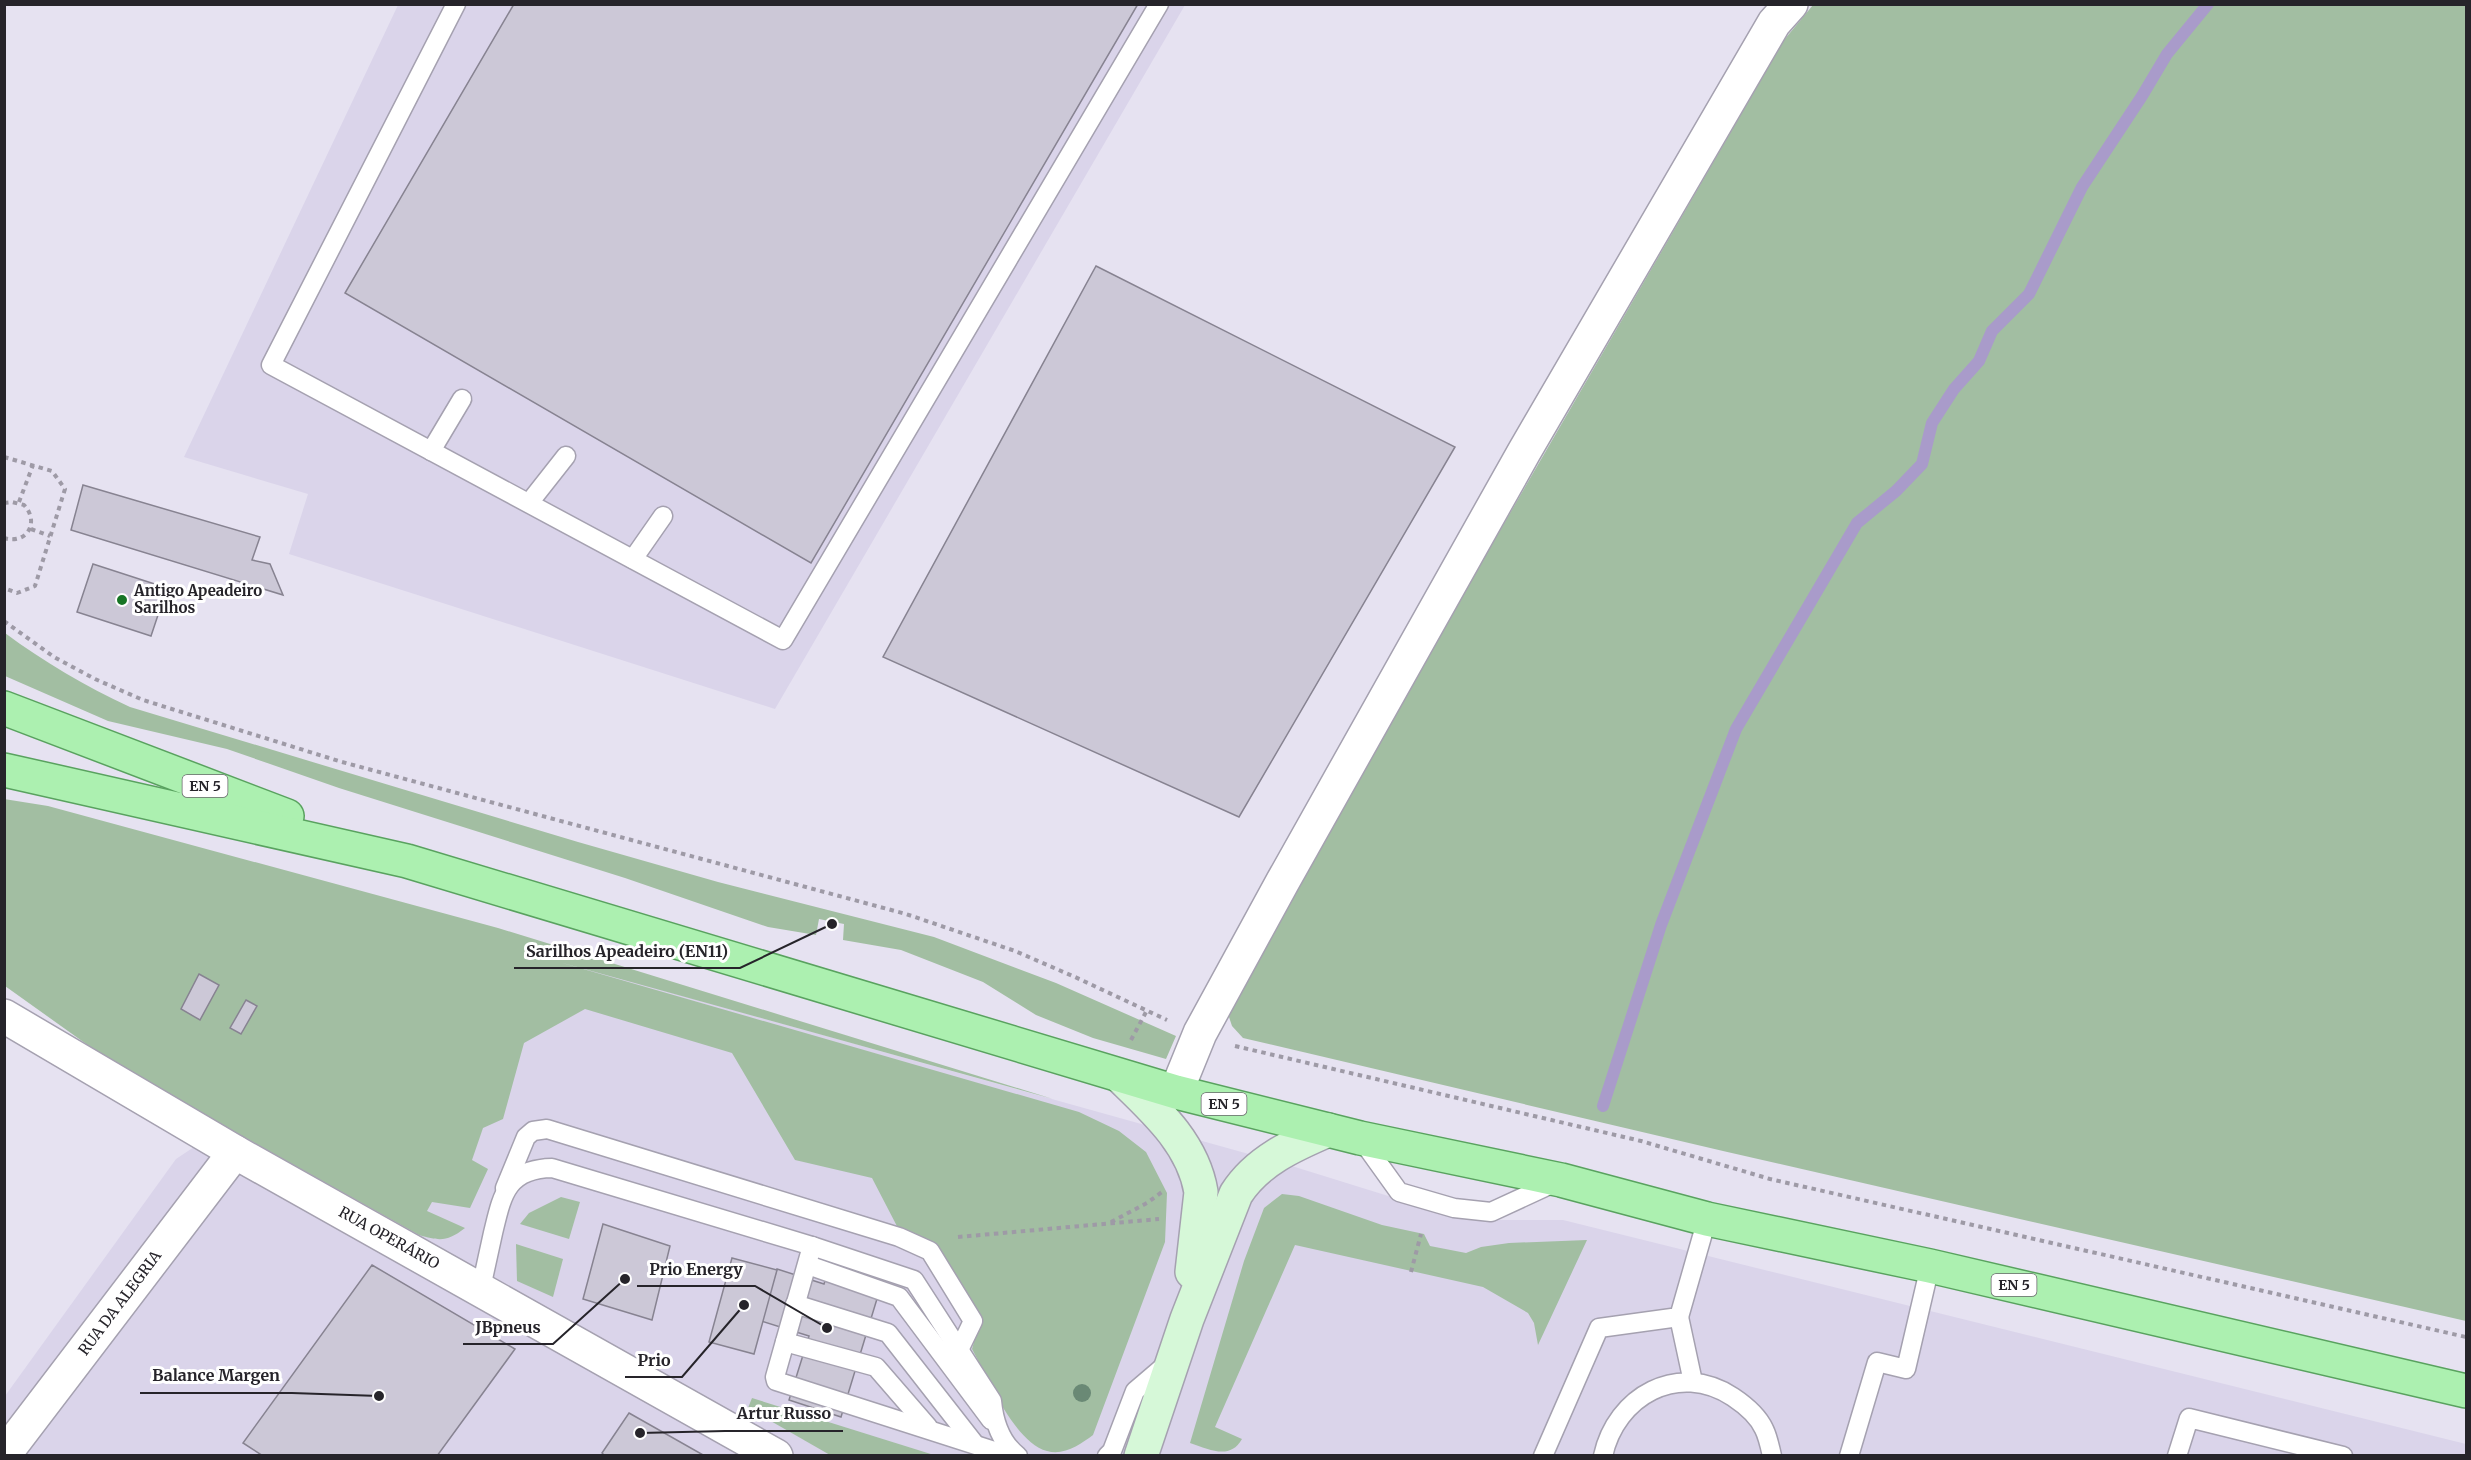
<svg xmlns="http://www.w3.org/2000/svg" width="2471" height="1460" viewBox="0 0 2471 1460" font-family="Merriweather,serif">
  <style>
    .built { fill: #dad4ea }
    .green { fill: #a2bea2 }
    .lines { fill: none; stroke-linecap: round; stroke-linejoin: round }
    .stream { stroke: #a99bca; stroke-width: 12 }
    .building { fill: #ccc8d7; stroke: #878391; stroke-width: 1.5 }
    .lane-casing { stroke: #a5a1b0; stroke-width: 21 }
    .street-casing { stroke: #a5a1b0; stroke-width: 36 }
    .secondary-casing { stroke: #a5a1b0; stroke-width: 36 }
    .primary-casing { stroke: #59a25f; stroke-width: 36 }
    .path { stroke: #9e9aa6; stroke-width: 4; stroke-dasharray: 4.5 4.5; stroke-linecap: butt }
    .lane { stroke: #fff; stroke-width: 18 }
    .street { stroke: #fff; stroke-width: 33 }
    .secondary { stroke: #d6f8d8; stroke-width: 33 }
    .primary { stroke: #acf0b0; stroke-width: 33 }
    .tree { fill: #6a8975 }
    .poi-dot { fill: #177525; stroke: #fff; stroke-width: 2 }
    .labels { text-anchor: middle; stroke-width: 6; stroke-linejoin: round; paint-order: stroke }
    .shield { fill: #fff; stroke: #67666a; stroke-width: 1.5 }
    .shield-label { font-size: 14px; font-weight: bold; fill: #26242a }
    .poi-label { font-size: 15px; font-weight: bold; fill: #26242a; stroke: #fff; text-anchor: start }
    .street-label { font-size: 15px; fill: #26242a; stroke: #fff }
    .leader { fill: none; stroke: #26242a; stroke-width: 2 }
    .callout-dot { fill: #26242a; stroke: #fff; stroke-width: 2 }
    .callout-label { font-size: 16px; text-anchor: middle; font-weight: bold; fill: #26242a; stroke: #fff; stroke-width: 6; stroke-linejoin: round; paint-order: stroke }
  </style>
  <rect width="100%" height="100%" fill="#e6e2f1"/>
  <g class="built">
    <polygon points="398,5 1185,5 775,709 289,554 308,494 184,457"/>
    <polygon points="322,895 1295,1167 1398,1199 1491,1220 1563,1220 2466,1444 2466,1456 5,1456 5,1396 176,1159 272,1095"/>
  </g>
  <g class="green">
    <polygon points="1813,5 2466,5 2466,1321 1723,1151 1243,1038 1232,1026 1225,1005 1784,40"/>
    <path d="M5 633C44 662 85 686 130 707L578 842 718 882 934 937 1056 983 1176 1036 1166 1059 1093 1038 1036 1015 983 982 901 950 843 940 844 924 819 919 816 935 768 927 625 878 339 788 227 749 108 721 5 676Z"/>
    <path d="M4 799 48 806 498 928 1053 1099 559 962 1079 1112 1119 1131 1146 1152 1167 1193 1165 1242 1093 1435C1081 1444 1064 1456 1047 1451 1014 1442 988 1378 972 1349L980 1321 937 1246 900 1232 872 1178 795 1160 732 1053 585 1009 524 1043 503 1119 483 1128 472 1160 488 1169 470 1208 432 1202 427 1211 465 1228C447 1242 440 1241 419 1235L117 1066 5 986Z"/>
    <path d="M1282 1194 1299 1196 1382 1225 1424 1234 1430 1246 1466 1253 1481 1247 1509 1243 1587 1240 1538 1345 1534 1323 1528 1313 1483 1287 1295 1245 1215 1427 1242 1439C1230 1460 1211 1450 1190 1443L1244 1261 1264 1208Z"/>
    <polygon points="561,1197 580,1202 569,1239 520,1224 529,1213"/>
    <polygon points="516,1244 563,1259 553,1297 517,1281"/>
    <polygon points="752,1398 934,1455 830,1455 748,1408"/>
  </g>
  <g class="lines">
    <polyline class="stream" points="1603,1106 1661,925 1736,729 1857,523 1896,491 1922,464 1932,423 1954,389 1979,361 1992,331 2029,294 2082,187 2142,96 2167,54 2208,4"/>
  </g>
  <g class="building">
    <polygon points="514,4 1138,4 811,563 345,293"/>
    <polygon points="1096,266 1455,447 1239,817 883,657"/>
    <polygon points="83,485 260,537 252,560 270,564 283,595 71,530"/>
    <polygon points="93,564 167,588 151,636 77,612"/>
    <polygon points="199,974 219,985 200,1020 181,1009"/>
    <polygon points="246,1000 257,1006 241,1034 230,1028"/>
    <polygon points="603,1224 670,1246 652,1320 583,1299"/>
    <polygon points="834,1250 887,1266 841,1417 789,1400 809,1336 761,1321 777,1269 824,1284"/>
    <polygon points="732,1258 777,1270 754,1354 709,1342"/>
    <polygon points="372,1265 515,1349 437,1456 263,1456 243,1443"/>
    <polygon points="629,1413 705,1456 605,1456 602,1453"/>
  </g>
  <g class="lines">
    <g class="lane-casing">
      <g id="lane">
        <polyline points="456,4 271,365 783,640 1159,4"/>
        <polyline points="431,451 462,399"/>
        <polyline points="529,503 566,456"/>
        <polyline points="633,559 663,516"/>
        <polyline points="1361,1139 1399,1192 1454,1208 1491,1212 1558,1181"/>
        <polyline points="505,1188 526,1137 533,1131 547,1129 899,1237 930,1251 973,1321 959,1350"/>
        <polyline points="812,1246 775,1377 776,1381 1010,1456"/>
        <polyline points="808,1265 899,1297 991,1420"/>
        <path d="M481 1288C485 1270 489 1251 493 1233 502 1196 506 1169 552 1168L812 1246 914 1280 992 1401C994 1422 1000 1442 1018 1456"/>
        <polyline points="795,1304 888,1333 974,1443"/>
        <polyline points="1679,1317 1693,1382"/>
        <polyline points="785,1342 876,1367 928,1427"/>
        <polyline points="1107,1456 1112,1451 1135,1391 1169,1362"/>
        <polyline points="1543,1456 1599,1328 1679,1317 1707,1219"/>
        <path d="M1603 1456C1616 1396 1678 1361 1733 1397 1745 1405 1758 1416 1764 1429 1768 1437 1770 1447 1772 1456"/>
        <polyline points="1849,1456 1877,1362 1906,1369 1930,1266"/>
        <polyline points="2177,1456 2189,1418 2343,1456"/>
      </g>
    </g>
    <g class="street-casing">
      <g id="street">
        <polyline points="4,1016 235,1152 776,1456"/>
        <polyline points="1176,1092 1200,1033 1283,881 1524,452 1774,23 1791,4"/>
        <polyline points="4,1455 235,1152"/>
      </g>
    </g>
    <g class="secondary-casing">
      <g id="secondary">
        <path d="M1120 1076C1154 1109 1193 1143 1201 1192L1192 1272"/>
        <path d="M1141 1456 1187 1319 1236 1194C1257 1161 1293 1145 1328 1130"/>
      </g>
    </g>
    <g class="primary-casing">
      <g id="primary">
        <polyline points="4,708 287,816"/>
        <polyline points="4,770 407,861 1176,1092 1360,1138 1561,1180 1707,1219 1930,1266 2466,1391"/>
      </g>
    </g>
    <g class="path">
      <polyline points="4,457 52,471 65,489 35,586 17,593 4,588"/>
      <polyline points="19,502 33,465"/>
      <path d="M4 503 12 502 24 505C40 522 27 545 4 538"/>
      <polyline points="31,529 50,536"/>
      <polyline points="4,621 54,657 95,679 143,700 342,762 906,914 1015,951 1075,977 1167,1020"/>
      <polyline points="1131,1040 1146,1012"/>
      <polyline points="1235,1046 1641,1141 1770,1179 2466,1337"/>
      <polyline points="1111,1222 1147,1203 1162,1192"/>
      <polyline points="958,1237 1159,1219"/>
      <polyline points="1411,1272 1421,1234"/>
    </g>
    <use href="#lane" class="lane"/>
    <use href="#street" class="street"/>
    <use href="#secondary" class="secondary"/>
    <use href="#primary" class="primary"/>
  </g>
  <circle class="tree" cx="1082" cy="1393" r="9"/>
  <circle class="poi-dot" cx="122" cy="600" r="6"/>
  <g class="labels">
    <g class="shield">
      <rect x="182.5" y="775" width="45" height="22" rx="4.5"/>
      <rect x="1201.5" y="1093" width="45" height="22" rx="4.5"/>
      <rect x="1991.5" y="1274" width="45" height="22" rx="4.5"/>
    </g>
    <g class="shield-label">
      <text x="205" y="791">EN 5</text>
      <text x="1224" y="1109">EN 5</text>
      <text x="2014" y="1290">EN 5</text>
    </g>
    <g class="poi-label">
      <text x="134" y="596">Antigo Apeadeiro<tspan x="134" dy="17">Sarilhos</tspan></text>
    </g>
    <g class="street-label">
      <text transform="translate(389 1238) rotate(29)" y="5">RUA OPERÁRIO</text>
      <text transform="translate(120 1303) rotate(-53)" y="5">RUA DA ALEGRIA</text>
    </g>
  </g>
  <path class="leader" d="M832 924L740 968H514M827 1328L755 1286H637M625 1279L553 1344H463M744 1305L682 1377H625M379 1396L292 1393H140M640 1433L725 1431H843"/>
  <g class="callout-dot">
    <circle cx="832" cy="924" r="6"/>
    <circle cx="827" cy="1328" r="6"/>
    <circle cx="625" cy="1279" r="6"/>
    <circle cx="744" cy="1305" r="6"/>
    <circle cx="379" cy="1396" r="6"/>
    <circle cx="640" cy="1433" r="6"/>
  </g>
  <g class="callout-label">
    <text x="627" y="957">Sarilhos Apeadeiro (EN11)</text>
    <text x="696" y="1275">Prio Energy</text>
    <text x="508" y="1333">JBpneus</text>
    <text x="654" y="1366">Prio</text>
    <text x="216" y="1381">Balance Margen</text>
    <text x="784" y="1419">Artur Russo</text>
  </g>
  <rect width="2471" height="1460" fill="none" stroke="#26242a" stroke-width="12"/>
</svg>
